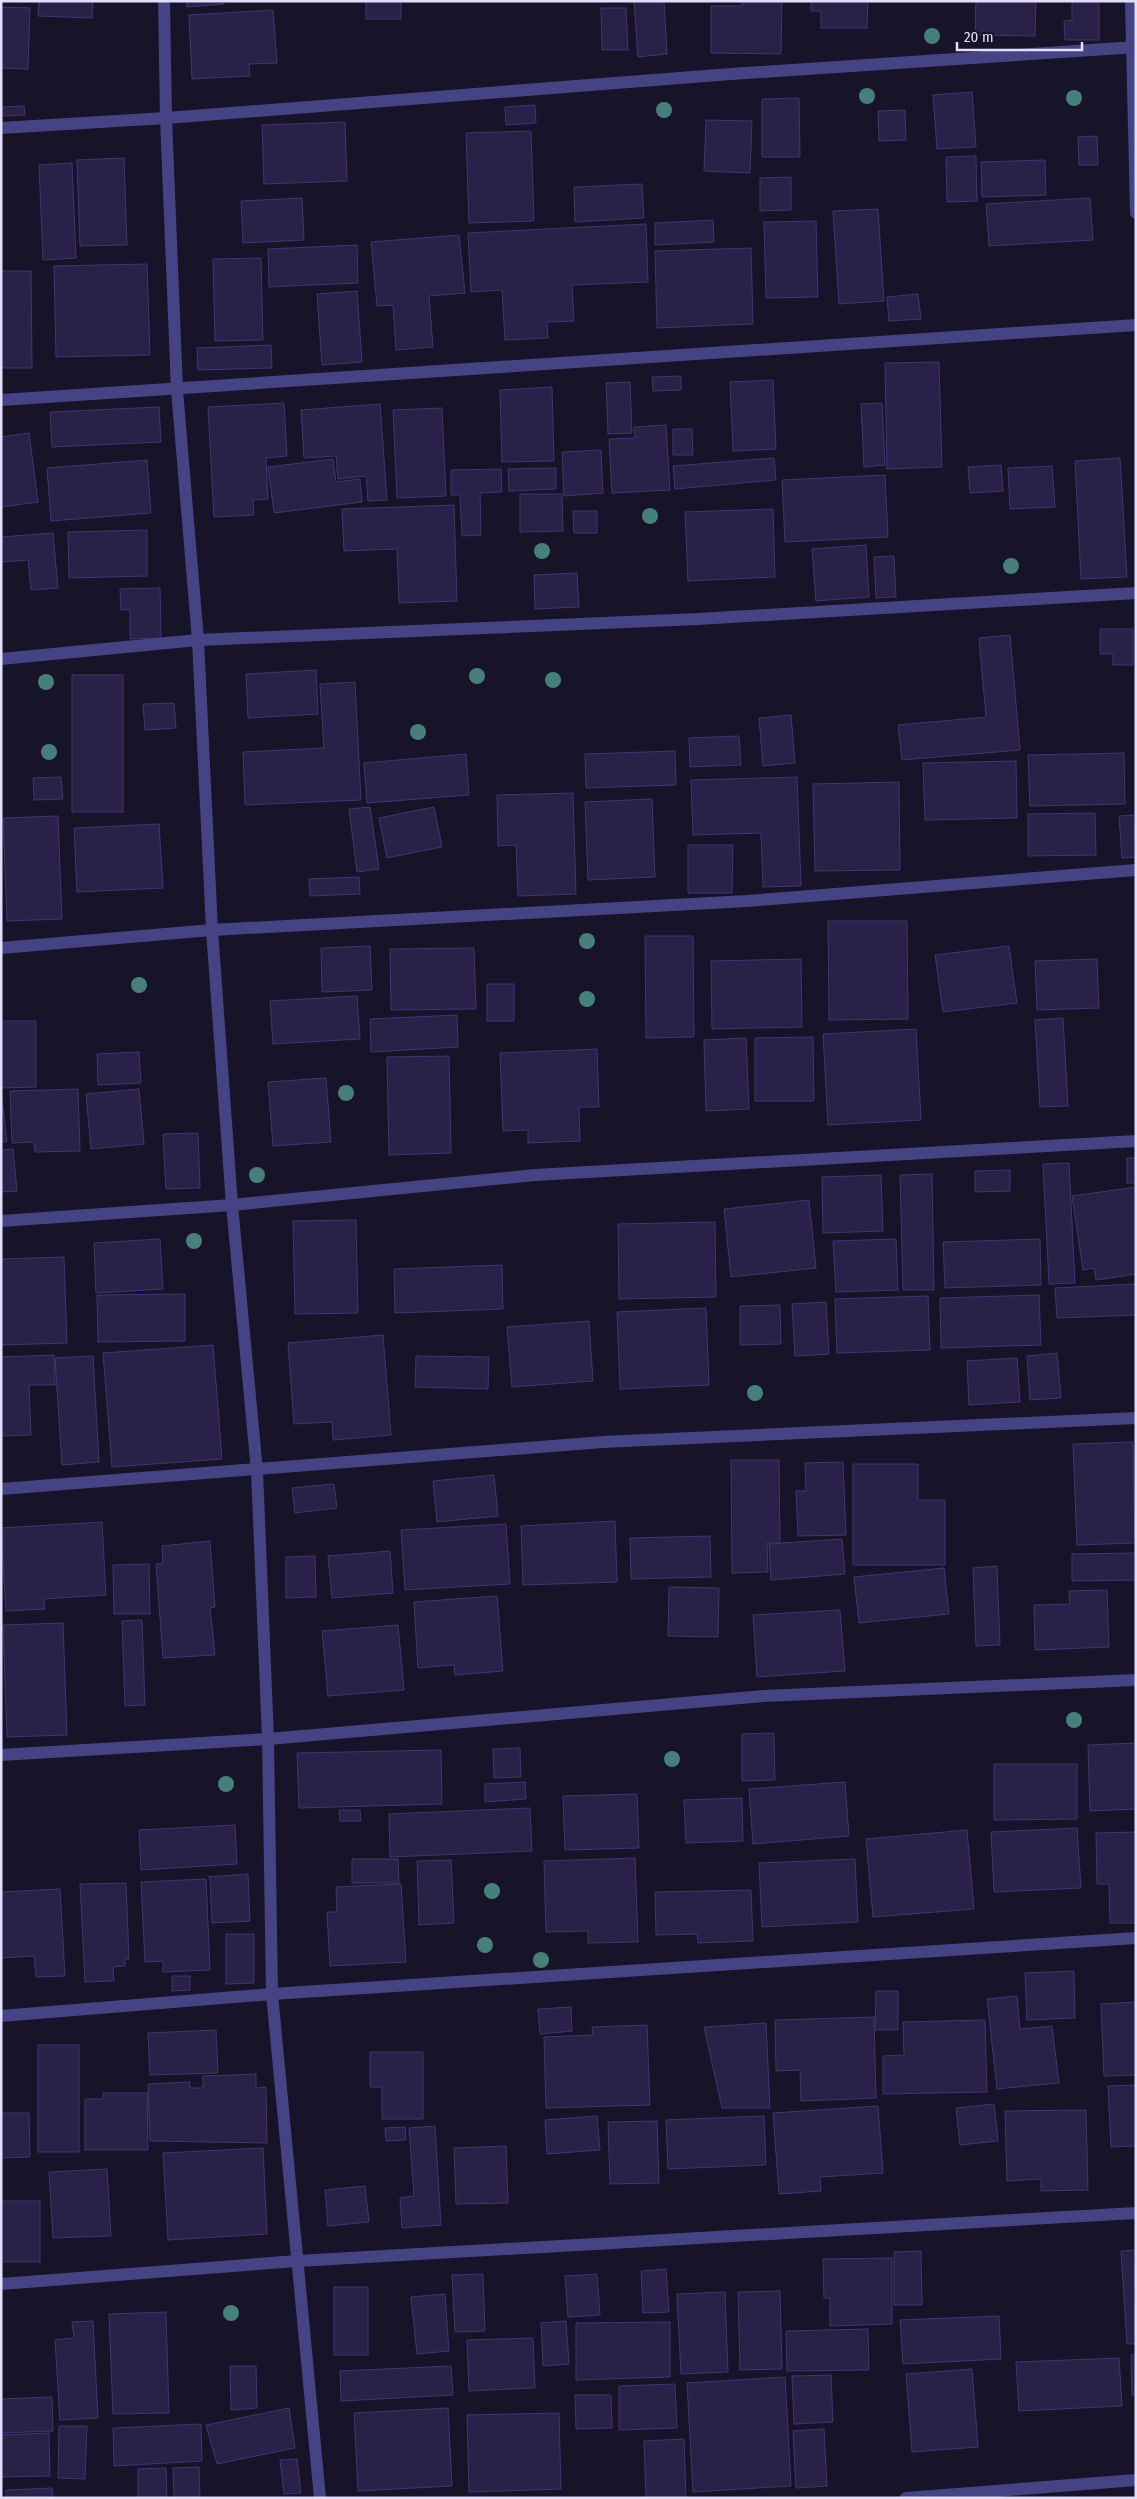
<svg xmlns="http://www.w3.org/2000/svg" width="1137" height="2499" viewBox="0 0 1137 2499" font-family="'Fira Sans Condensed',sans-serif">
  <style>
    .building { fill: #292148; stroke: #423572 }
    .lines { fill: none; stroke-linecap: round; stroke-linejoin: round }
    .minor { stroke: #464384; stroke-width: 12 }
    .tree { fill: #477f7b }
  </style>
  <rect width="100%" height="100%" fill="#171329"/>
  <g class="building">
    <polygon points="39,1 93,1 92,18 38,16"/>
    <polygon points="187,1 224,1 224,4 187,7"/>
    <rect x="366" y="1" width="35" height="18"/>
    <polygon points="634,1 664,1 667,54 638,57"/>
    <polygon points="742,1 782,1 781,54 711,53 711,6 742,6"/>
    <polygon points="811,1 868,1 867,28 821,28 821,11 811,11"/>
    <polygon points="976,1 1036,1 1035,36 975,35"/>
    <polygon points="1072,1 1099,1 1099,40 1065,40 1064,21 1072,20"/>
    <polygon points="1,7 30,8 28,69 1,68"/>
    <polygon points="601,8 626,8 628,50 602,50"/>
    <polygon points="273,10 277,63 249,64 250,76 192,79 189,15"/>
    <polygon points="972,92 976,147 937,149 933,95"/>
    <polygon points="799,98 800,157 762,157 762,99"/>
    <polygon points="535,105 536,123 506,125 505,107"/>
    <polygon points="24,106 25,115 1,116 1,107"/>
    <polygon points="905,110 906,140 879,141 878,111"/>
    <polygon points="706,120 752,121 750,173 704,171"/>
    <polygon points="345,122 347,181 264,184 262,125"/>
    <polygon points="531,131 534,221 469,223 466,133"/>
    <polygon points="1097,136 1098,165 1079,165 1078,137"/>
    <polygon points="976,156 977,201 947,202 946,157"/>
    <polygon points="124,158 127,245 80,246 77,160"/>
    <polygon points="1045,160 1046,195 982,197 981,162"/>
    <polygon points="72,163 76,258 43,260 39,165"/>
    <polygon points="791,177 791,210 760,211 760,178"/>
    <polygon points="642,184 644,218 575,222 574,187"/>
    <polygon points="302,198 304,240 243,243 241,201"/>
    <polygon points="1090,198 1093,240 989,246 986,204"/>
    <polygon points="878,209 884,301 839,304 833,211"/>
    <polygon points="713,220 714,242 655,245 655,223"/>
    <polygon points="816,221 818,297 766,298 764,222"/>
    <polygon points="646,224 648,282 572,285 574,321 547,322 548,338 505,340 502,290 471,292 468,233"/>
    <polygon points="459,235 465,293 429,296 433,347 396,350 393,305 377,306 371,242"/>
    <polygon points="357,245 358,283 269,287 268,249"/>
    <polygon points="751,248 753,324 657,328 655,251"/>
    <polygon points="261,258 263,340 215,341 213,259"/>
    <polygon points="147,264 150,355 56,357 54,266"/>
    <polygon points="1,271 31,271 32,368 1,368"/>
    <polygon points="357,291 362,362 322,365 317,294"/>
    <polygon points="918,294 921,319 889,321 887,297"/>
    <polygon points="271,345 272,368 198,370 197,348"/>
    <polygon points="939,362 942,467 887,469 885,363"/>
    <polygon points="681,376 681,390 653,391 652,377"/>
    <polygon points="773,380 776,449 733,451 730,382"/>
    <polygon points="630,382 632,433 608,434 606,383"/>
    <polygon points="552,387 554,461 502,462 500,390"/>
    <polygon points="284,403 287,456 266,458 268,499 253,500 254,515 214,517 208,407"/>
    <polygon points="882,403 885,465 864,467 861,404"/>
    <polygon points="380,404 387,500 368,501 366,476 338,479 336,456 304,458 301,410"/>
    <polygon points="159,407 161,442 52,447 50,412"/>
    <polygon points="442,408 446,496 397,498 393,410"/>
    <polygon points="666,425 670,490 612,493 609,439 635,438 634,427"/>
    <polygon points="673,429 692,429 693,455 673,455"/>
    <polygon points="29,433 38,502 1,507 1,437"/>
    <polygon points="601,450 603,493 564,496 562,452"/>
    <polygon points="774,458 776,480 675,489 673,466"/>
    <polygon points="1120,458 1127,577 1081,579 1075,461"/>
    <polygon points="333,459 336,482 360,479 362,502 274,513 268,467"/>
    <polygon points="147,460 151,513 51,521 47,468"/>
    <polygon points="1001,465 1003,491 970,493 968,467"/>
    <polygon points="1052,466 1055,507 1010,509 1008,468"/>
    <polygon points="556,468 556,489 509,491 508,469"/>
    <polygon points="501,469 502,492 480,493 481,535 462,536 460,495 451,495 451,470"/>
    <polygon points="885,475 888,537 785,542 782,480"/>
    <polygon points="520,494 562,494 563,531 520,532"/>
    <polygon points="454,505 457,601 399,603 397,549 344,551 342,509"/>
    <polygon points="773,509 775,577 688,581 685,512"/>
    <polygon points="573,511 597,511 597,533 574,533"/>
    <polygon points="147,530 147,576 69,578 68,532"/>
    <polygon points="53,533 58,588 31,590 28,560 1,562 1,537"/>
    <polygon points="866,545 869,597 816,601 812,549"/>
    <polygon points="894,556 896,597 876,598 874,557"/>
    <polygon points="577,573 579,607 535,609 534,575"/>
    <polygon points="160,588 161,638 130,639 130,610 121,610 120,589"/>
    <polygon points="1100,629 1133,629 1133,665 1113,665 1113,654 1100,654"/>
    <polygon points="1010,635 1020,750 902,760 898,725 986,717 979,638"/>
    <polygon points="316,670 318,714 248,718 246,674"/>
    <rect x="72" y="675" width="51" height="137"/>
    <polygon points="355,682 361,800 245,805 243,752 324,748 320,684"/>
    <polygon points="174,703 176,728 145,730 143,704"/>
    <polygon points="791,715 795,763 763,766 759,718"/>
    <polygon points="739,736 741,765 690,767 689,738"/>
    <polygon points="675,751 676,785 586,788 585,754"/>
    <polygon points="1124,753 1125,804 1030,806 1028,755"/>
    <polygon points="466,754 469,795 367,803 364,763"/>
    <polygon points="1016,761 1017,818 925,820 923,763"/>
    <polygon points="61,777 63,799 34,800 33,778"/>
    <polygon points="797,777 801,886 763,887 761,833 693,835 691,780"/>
    <polygon points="899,782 900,870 815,871 813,784"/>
    <polygon points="573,793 576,894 518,896 516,845 498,846 497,795"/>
    <polygon points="652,799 655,877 588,880 585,802"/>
    <polygon points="370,807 379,869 357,872 349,809"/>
    <polygon points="434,807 442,847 387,858 379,818"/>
    <polygon points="1095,813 1096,855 1028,856 1028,814"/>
    <polygon points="1136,815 1136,857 1122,858 1119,816"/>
    <polygon points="58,816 62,919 7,921 3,818"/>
    <polygon points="159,824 163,888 77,892 74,828"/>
    <polygon points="688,845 733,845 732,893 688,893"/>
    <polygon points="359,877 360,894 310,896 309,879"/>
    <polygon points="828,921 907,921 908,1019 829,1020"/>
    <polygon points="645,936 693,936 694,1037 646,1038"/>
    <polygon points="370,946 372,990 322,992 321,948"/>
    <polygon points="1009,946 1017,1003 943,1012 935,955"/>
    <polygon points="474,948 476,1009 391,1010 390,949"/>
    <polygon points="801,959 802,1027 712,1029 711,961"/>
    <polygon points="1097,959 1099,1008 1037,1010 1035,961"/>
    <rect x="487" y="984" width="27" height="37"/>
    <polygon points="357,996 360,1039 273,1044 270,1001"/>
    <polygon points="457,1015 458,1047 371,1052 370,1019"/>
    <polygon points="1063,1018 1068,1106 1040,1107 1035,1020"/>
    <polygon points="1,1021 36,1021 36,1087 1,1088"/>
    <polygon points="916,1029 921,1120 828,1125 823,1034"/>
    <polygon points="813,1037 814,1101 755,1101 755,1038"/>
    <polygon points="746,1038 749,1109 706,1111 704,1040"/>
    <polygon points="597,1049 599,1107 579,1107 580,1141 528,1143 528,1130 503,1131 500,1053"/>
    <polygon points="139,1052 141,1083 98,1085 97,1054"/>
    <polygon points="449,1056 451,1153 389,1155 387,1057"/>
    <polygon points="326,1078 331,1142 273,1146 268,1082"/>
    <polygon points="78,1089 80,1151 35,1152 34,1142 12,1143 10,1091"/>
    <polygon points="139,1089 144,1144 91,1149 86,1094"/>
    <polygon points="1,1091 7,1142 1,1142"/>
    <polygon points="198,1133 200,1188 166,1189 163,1134"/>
    <polygon points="13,1149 17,1191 1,1192 1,1150"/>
    <rect x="1127" y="1158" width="9" height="25"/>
    <polygon points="1069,1163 1075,1283 1049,1284 1043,1164"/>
    <polygon points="1010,1170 1010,1191 975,1192 975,1171"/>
    <polygon points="932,1174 934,1290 903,1290 900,1175"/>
    <polygon points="881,1175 883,1231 823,1233 822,1177"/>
    <polygon points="1136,1187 1136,1274 1096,1280 1094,1268 1083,1270 1072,1196"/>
    <polygon points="809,1200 816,1268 731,1277 724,1209"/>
    <polygon points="356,1220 358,1313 295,1314 293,1221"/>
    <polygon points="715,1222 716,1297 619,1299 618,1224"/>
    <polygon points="160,1239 163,1289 96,1293 94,1243"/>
    <polygon points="896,1239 898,1290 836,1292 833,1241"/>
    <polygon points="1040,1239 1041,1285 945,1288 943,1242"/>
    <polygon points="64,1257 67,1343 1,1345 1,1259"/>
    <polygon points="502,1265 503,1309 395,1313 394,1269"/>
    <polygon points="1136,1284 1136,1315 1057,1318 1055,1288"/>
    <polygon points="185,1294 185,1341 98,1342 97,1295"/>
    <polygon points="1039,1295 1041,1345 941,1348 940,1298"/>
    <polygon points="928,1296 930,1350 837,1353 835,1299"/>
    <polygon points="826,1302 829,1354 795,1356 792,1304"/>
    <polygon points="780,1305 781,1344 740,1345 740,1306"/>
    <polygon points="706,1308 709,1385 620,1389 617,1312"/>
    <polygon points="589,1321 593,1381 512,1387 507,1327"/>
    <polygon points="383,1335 391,1435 333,1440 332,1422 294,1424 288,1343"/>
    <polygon points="213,1345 222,1459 112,1467 103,1353"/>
    <polygon points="1057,1353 1061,1398 1030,1400 1027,1356"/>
    <polygon points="54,1355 55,1385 29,1385 31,1435 1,1436 1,1357"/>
    <polygon points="93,1356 99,1462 62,1465 55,1358"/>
    <polygon points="416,1356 489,1357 488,1389 415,1387"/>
    <polygon points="1017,1358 1020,1402 969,1405 967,1361"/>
    <polygon points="1133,1442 1135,1543 1077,1545 1073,1444"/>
    <polygon points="731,1460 779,1460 780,1543 767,1543 768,1572 732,1573"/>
    <polygon points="843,1462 846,1535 798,1536 796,1491 806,1491 805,1463"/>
    <polygon points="853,1464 918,1464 918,1500 945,1500 945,1565 853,1565"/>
    <polygon points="494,1475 498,1516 437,1522 433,1481"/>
    <polygon points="334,1484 337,1508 295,1513 292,1488"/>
    <polygon points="615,1521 617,1582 523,1585 521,1526"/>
    <polygon points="102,1522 106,1595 44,1599 45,1609 6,1611 1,1528"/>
    <polygon points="506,1524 510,1584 405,1590 401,1530"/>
    <polygon points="710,1536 711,1577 631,1579 630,1538"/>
    <polygon points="842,1539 845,1574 771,1580 769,1544"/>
    <polygon points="210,1541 215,1607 210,1608 215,1655 163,1658 156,1564 163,1563 162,1546"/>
    <polygon points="390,1551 393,1593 332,1598 328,1556"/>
    <polygon points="1136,1553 1136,1580 1072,1581 1072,1554"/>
    <polygon points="315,1556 316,1597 286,1598 286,1557"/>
    <polygon points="149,1564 150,1614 114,1614 113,1565"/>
    <polygon points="997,1566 1000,1645 976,1646 973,1568"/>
    <polygon points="944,1568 949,1614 859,1623 854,1577"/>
    <polygon points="669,1587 719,1588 718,1637 668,1636"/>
    <polygon points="1107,1590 1109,1647 1035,1650 1034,1605 1070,1604 1069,1591"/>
    <polygon points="497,1596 503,1671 455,1675 454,1665 418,1668 414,1602"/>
    <polygon points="840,1610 845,1671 757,1677 753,1615"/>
    <polygon points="142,1620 145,1705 125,1706 122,1621"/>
    <polygon points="63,1623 67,1735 7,1737 3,1625"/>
    <polygon points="398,1625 404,1690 328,1696 322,1631"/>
    <polygon points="774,1733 775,1780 742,1781 742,1734"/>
    <polygon points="1136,1743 1136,1809 1090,1811 1088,1745"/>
    <polygon points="520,1748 521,1777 494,1778 493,1749"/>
    <polygon points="441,1750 442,1804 299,1808 297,1753"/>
    <polygon points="994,1764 1077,1764 1077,1819 994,1820"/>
    <polygon points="525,1782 526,1799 485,1802 485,1784"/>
    <polygon points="845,1782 849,1836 753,1844 749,1789"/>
    <polygon points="637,1794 639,1848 565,1850 563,1796"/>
    <polygon points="742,1798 743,1841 686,1843 684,1800"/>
    <polygon points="530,1808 532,1851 390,1857 389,1814"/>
    <polygon points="339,1810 360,1810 361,1821 340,1821"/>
    <polygon points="235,1825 237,1864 141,1870 139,1830"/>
    <polygon points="1077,1828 1081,1888 994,1892 991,1832"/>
    <polygon points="967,1830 974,1909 873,1917 866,1839"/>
    <polygon points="1136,1832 1136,1923 1110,1923 1109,1884 1097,1884 1096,1833"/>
    <polygon points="635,1858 638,1942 588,1943 588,1931 546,1932 544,1861"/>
    <polygon points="352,1859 398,1859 399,1883 352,1883"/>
    <polygon points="855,1859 858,1922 762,1927 759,1863"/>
    <polygon points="451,1860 454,1923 419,1925 417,1861"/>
    <polygon points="248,1874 250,1921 212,1923 210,1877 208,1877"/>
    <polygon points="206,1879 210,1970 163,1972 163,1961 145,1962 141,1882"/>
    <polygon points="126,1883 129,1959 125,1959 125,1966 113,1967 114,1981 85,1982 80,1884"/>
    <polygon points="401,1884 406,1962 330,1966 327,1912 337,1912 336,1887"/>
    <polygon points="60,1889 65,1976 36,1977 34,1956 1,1958 1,1892"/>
    <polygon points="751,1890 753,1941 698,1943 697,1934 656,1935 655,1892"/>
    <polygon points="226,1934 254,1934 254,1983 226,1984"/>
    <polygon points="1074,1971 1075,2018 1027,2020 1025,1973"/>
    <polygon points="172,1976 190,1976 190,1990 172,1991"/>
    <polygon points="876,1991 898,1991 898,2030 875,2030"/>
    <polygon points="1017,1996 1020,2029 1052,2026 1059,2083 997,2089 987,1999"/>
    <polygon points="1136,2002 1136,2075 1104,2076 1101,2004"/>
    <polygon points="571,2007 572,2031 540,2034 538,2009"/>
    <polygon points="874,2017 876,2098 801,2101 800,2070 776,2071 775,2020"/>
    <polygon points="985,2020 987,2092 883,2094 883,2056 904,2055 903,2022"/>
    <polygon points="766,2023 770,2108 722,2108 704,2027"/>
    <polygon points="647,2025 650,2105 546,2108 544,2037 593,2035 592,2027"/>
    <polygon points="216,2030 218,2073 150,2075 148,2033"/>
    <rect x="38" y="2045" width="41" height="107"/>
    <polygon points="370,2052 423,2052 423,2119 382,2119 382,2087 370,2087"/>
    <polygon points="256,2074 256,2088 266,2087 267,2143 150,2141 148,2084 190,2082 190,2088 203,2088 203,2076"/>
    <polygon points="1136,2085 1136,2146 1111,2147 1108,2086"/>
    <polygon points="103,2093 147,2093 148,2150 85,2150 85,2099 103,2099"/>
    <polygon points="994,2104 998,2141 960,2145 956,2108"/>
    <polygon points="878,2106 883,2173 820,2177 821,2191 779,2194 773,2113"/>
    <polygon points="1086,2110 1088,2190 1041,2191 1041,2179 1007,2181 1005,2111"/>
    <polygon points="1,2113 29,2113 30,2157 1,2158"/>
    <polygon points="597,2116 600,2150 547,2154 545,2120"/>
    <polygon points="764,2116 766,2165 668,2169 666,2120"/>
    <polygon points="657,2121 659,2183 610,2184 608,2122"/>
    <polygon points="435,2126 441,2225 402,2228 400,2198 414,2196 409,2128"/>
    <polygon points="405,2127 406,2140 386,2141 385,2128"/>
    <polygon points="506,2146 508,2203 456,2204 454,2148"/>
    <polygon points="263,2148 267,2234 168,2240 163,2153"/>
    <polygon points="107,2169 111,2236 53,2238 49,2172"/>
    <polygon points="365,2186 369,2222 328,2226 325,2190"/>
    <rect x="1" y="2201" width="39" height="61"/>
    <polygon points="1136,2250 1136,2344 1127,2344 1121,2251"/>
    <polygon points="921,2251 922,2305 894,2305 894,2252"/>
    <polygon points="892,2258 892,2324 830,2326 830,2298 824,2298 823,2259"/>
    <polygon points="666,2269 669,2312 643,2313 641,2271"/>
    <polygon points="483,2274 485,2331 455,2332 452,2275"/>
    <polygon points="597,2274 600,2315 568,2317 565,2276"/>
    <rect x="334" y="2287" width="34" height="68"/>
    <polygon points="780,2291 782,2369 740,2370 738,2292"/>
    <polygon points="725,2292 728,2372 681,2374 677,2294"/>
    <polygon points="445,2294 449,2351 417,2354 411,2297"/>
    <polygon points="166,2312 169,2413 113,2414 109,2314"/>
    <polygon points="999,2316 1001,2359 903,2364 900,2320"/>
    <polygon points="93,2321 98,2418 60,2420 55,2340 74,2338 72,2322"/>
    <polygon points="566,2321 569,2364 543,2366 541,2323"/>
    <polygon points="670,2322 670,2377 576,2380 576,2323"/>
    <polygon points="868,2329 869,2370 787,2371 786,2331"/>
    <polygon points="533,2338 535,2388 469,2391 467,2340"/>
    <polygon points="1131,2355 1136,2355 1136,2395 1132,2395"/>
    <polygon points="1119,2358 1122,2406 1019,2411 1016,2362"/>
    <polygon points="230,2366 256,2366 257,2408 231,2410"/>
    <polygon points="451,2366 453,2395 341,2401 340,2371"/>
    <polygon points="972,2369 978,2447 912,2452 906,2374"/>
    <polygon points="831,2375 833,2422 794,2424 792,2376"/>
    <polygon points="785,2377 791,2486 693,2492 687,2383"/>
    <polygon points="675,2384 677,2428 619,2430 619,2386"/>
    <polygon points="575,2395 611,2395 612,2428 576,2429"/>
    <polygon points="52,2397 53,2431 1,2433 1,2399"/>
    <polygon points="289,2408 295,2448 217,2464 206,2425"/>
    <polygon points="448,2408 452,2486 358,2491 354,2413"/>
    <polygon points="559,2413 561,2489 469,2492 467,2415"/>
    <polygon points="201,2424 202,2461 114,2466 113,2428"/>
    <polygon points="59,2426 87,2426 85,2479 58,2478"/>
    <polygon points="824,2429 827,2486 796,2488 793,2431"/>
    <polygon points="49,2433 50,2476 1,2477 1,2435"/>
    <polygon points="684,2439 686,2498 646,2498 644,2441"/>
    <polygon points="297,2459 301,2493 284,2494 280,2460"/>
    <polygon points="199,2467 200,2498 174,2498 173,2468"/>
    <polygon points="166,2468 167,2498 138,2498 138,2469"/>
    <polygon points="52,2488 53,2498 6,2498 6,2490"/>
  </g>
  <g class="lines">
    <g class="minor">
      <polyline points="164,1 166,118 177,390 198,640 212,930 232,1205 257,1471 268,1739 272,1994 320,2498"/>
      <polyline points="1131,1 1136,213"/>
      <polyline points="1,128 166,118 731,74 1136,47"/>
      <polyline points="1,400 1136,325"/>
      <polyline points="1,659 198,640 698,619 1136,593"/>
      <polyline points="1,948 212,930 747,901 1136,870"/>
      <polyline points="1,1221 232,1205 535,1175 1136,1141"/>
      <polyline points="1,1489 603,1442 1136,1418"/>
      <polyline points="1,1755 268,1739 764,1696 1136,1680"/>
      <polyline points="1,2016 272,1994 1136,1938"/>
      <polyline points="1,2284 297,2261 1136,2213"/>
      <polyline points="906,2498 1136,2480"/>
    </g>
  </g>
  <g class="tree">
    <circle cx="932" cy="36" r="8"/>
    <circle cx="867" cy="96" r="8"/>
    <circle cx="1074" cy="98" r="8"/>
    <circle cx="664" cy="110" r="8"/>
    <circle cx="650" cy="516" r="8"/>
    <circle cx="542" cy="551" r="8"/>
    <circle cx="1011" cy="566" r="8"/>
    <circle cx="477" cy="676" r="8"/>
    <circle cx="553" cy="680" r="8"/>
    <circle cx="46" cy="682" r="8"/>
    <circle cx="418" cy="732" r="8"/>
    <circle cx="49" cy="752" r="8"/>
    <circle cx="587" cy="941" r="8"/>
    <circle cx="139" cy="985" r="8"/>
    <circle cx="587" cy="999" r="8"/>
    <circle cx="346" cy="1093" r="8"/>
    <circle cx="257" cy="1175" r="8"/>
    <circle cx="194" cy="1241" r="8"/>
    <circle cx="755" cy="1393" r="8"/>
    <circle cx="1074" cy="1720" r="8"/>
    <circle cx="672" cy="1759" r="8"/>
    <circle cx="226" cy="1784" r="8"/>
    <circle cx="492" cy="1891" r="8"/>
    <circle cx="485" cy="1945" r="8"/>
    <circle cx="541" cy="1960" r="8"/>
    <circle cx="231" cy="2313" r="8"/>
  </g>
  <rect width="1137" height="2499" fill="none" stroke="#e2defc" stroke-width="5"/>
  <path d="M957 42v8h125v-8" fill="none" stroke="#e2defc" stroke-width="2.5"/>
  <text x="964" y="42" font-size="15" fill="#e2defc" stroke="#171329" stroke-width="4" paint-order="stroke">20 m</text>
</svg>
